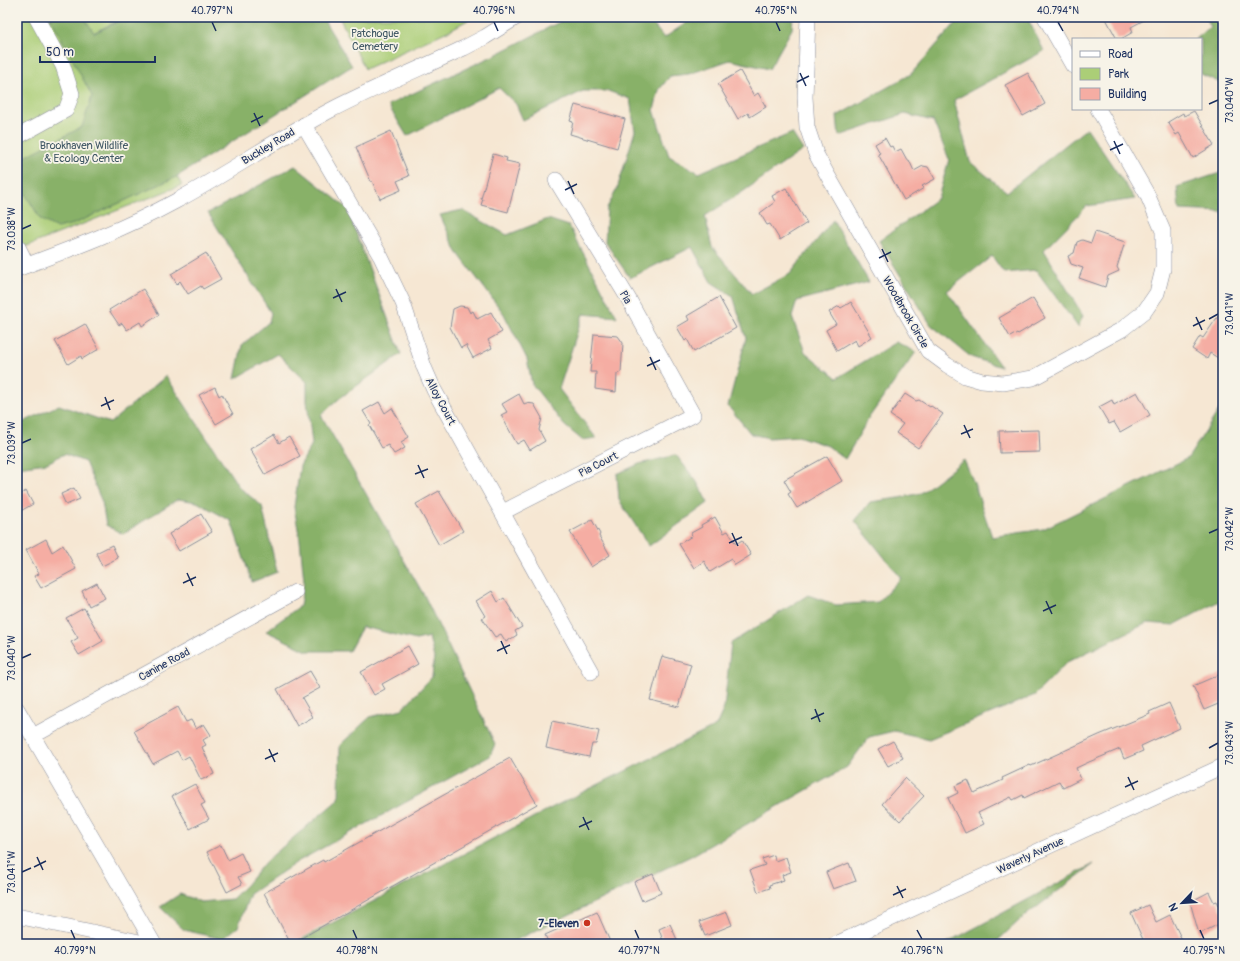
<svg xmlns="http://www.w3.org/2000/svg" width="1240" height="961" viewBox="0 0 1240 961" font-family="Pangolin,sans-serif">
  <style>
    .green { fill: #abce77; stroke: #637e6a }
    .forest { fill: #88b168; stroke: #527063 }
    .building { fill: #f5ada3 }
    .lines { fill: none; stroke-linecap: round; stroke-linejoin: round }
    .minor-casing { stroke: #888b98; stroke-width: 16 }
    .minor { stroke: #fff; stroke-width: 15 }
    .ticks { fill: none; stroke: #1b2f5e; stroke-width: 1.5 }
    .poi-dot { fill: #c8321e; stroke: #f7f3e8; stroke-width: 1.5 }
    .labels { text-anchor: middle; stroke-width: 3.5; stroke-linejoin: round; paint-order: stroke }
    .park-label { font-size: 11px; fill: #3f5764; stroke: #f7f3e8 }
    .street-label { font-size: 11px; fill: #1b2f5e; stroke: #f7f3e8 }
    .poi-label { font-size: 11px; font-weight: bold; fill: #1b2f5e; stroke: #f7f3e8; text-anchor: end }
    .neatline { fill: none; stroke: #1b2f5e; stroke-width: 1.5 }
    .ticks-label { font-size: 10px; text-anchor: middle; fill: #1b2f5e }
  </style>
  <rect width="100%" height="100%" fill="#f7f3e8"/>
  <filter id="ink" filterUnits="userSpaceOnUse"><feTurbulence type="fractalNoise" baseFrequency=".025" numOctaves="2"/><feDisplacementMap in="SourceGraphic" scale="8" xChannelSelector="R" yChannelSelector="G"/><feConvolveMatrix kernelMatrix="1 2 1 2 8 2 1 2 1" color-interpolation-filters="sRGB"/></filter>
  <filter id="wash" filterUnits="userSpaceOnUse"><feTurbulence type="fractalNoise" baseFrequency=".012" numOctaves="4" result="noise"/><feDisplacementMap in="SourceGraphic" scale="16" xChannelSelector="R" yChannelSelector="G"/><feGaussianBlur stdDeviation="0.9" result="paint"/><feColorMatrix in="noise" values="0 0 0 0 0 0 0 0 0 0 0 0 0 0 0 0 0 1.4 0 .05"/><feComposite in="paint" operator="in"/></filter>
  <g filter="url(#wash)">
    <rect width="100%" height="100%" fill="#f6e7d3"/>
    <g class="green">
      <polygon points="17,17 82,17 182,185 17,250"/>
      <polygon points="84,17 125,17 93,33"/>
      <polygon points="339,17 473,17 450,30 365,69"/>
    </g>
    <g class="forest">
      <polygon points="50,17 84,17 94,33 127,17 322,17 352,66 176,177 74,224 57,228 41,220 17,180 17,161 82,127 92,96"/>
      <polygon points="569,17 647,17 664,38 695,17 793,17 792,29 769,69 730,60 689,74 670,76 659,90 654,110 669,156 699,173 792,133 803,150 741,193 705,216 712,247 752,294 790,274 833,220 869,282 797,301 792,317 805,352 837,378 896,342 916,352 870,416 845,459 828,446 798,436 769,438 751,434 728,406 746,338 733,296 711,282 692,247 630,278 605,242 607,208 617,189 635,131 630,99 608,91 583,91 523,120 516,104 499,88 407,136 388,105 499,53"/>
      <polygon points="961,17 1027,17 1044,51 954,100 970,162 1007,192 1087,128 1135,199 1087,206 1044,250 1083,316 1078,327 1036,270 1004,273 992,256 947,291 1001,367 971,357 931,325 879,241 938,198 949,159 933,121 905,114 839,136 837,116 911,74"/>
      <polygon points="1205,17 1223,17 1223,84 1201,74 1201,39 1196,39 1210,27"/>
      <polygon points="295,166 347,208 401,354 340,398 321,415 425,597 495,744 490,756 297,862 250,894 238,927 222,939 184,930 160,907 180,894 201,902 232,899 247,884 266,861 339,799 340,745 370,717 402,709 432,677 434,658 429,637 416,640 376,630 362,627 349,651 307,651 266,631 300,606 304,581 300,540 294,507 300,466 312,444 307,401 307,382 278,354 235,379 242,345 269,322 271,313 208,213"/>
      <polygon points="1223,172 1223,212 1179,210 1177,187"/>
      <polygon points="462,210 507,235 548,219 569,226 617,317 583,314 559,389 596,438 582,440 564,425 532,384 527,359 504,314 457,252 440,215"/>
      <polygon points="166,376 239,487 262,506 277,572 252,582 231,521 197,502 178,499 123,534 106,525 102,502 85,462 64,454 47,463 17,467 17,425 59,405 110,423"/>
      <polygon points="1223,404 1223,599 1174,625 1147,623 1067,662 1035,695 929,739 894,731 869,737 847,767 691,856 508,944 292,944 555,806 716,726 724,708 731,643 808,595 836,605 878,602 901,578 855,521 870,502 899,498 921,493 964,460 974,483 992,537 1043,529 1188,458"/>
      <polygon points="676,455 697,482 708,503 649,546 619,500 617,474 639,464"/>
      <polygon points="1094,864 1021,919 994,944 945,944"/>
    </g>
    <g id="blocks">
      <g class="building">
        <polygon points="1105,17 1150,17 1131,27 1133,32 1121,39 1117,39"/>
        <polygon points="740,71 754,96 758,93 766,107 750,117 748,113 738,119 718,84"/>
        <polygon points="1028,73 1045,104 1023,116 1005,85"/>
        <polygon points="575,105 625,119 617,148 570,134 573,122 570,121"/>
        <polygon points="1194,111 1214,145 1193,158 1179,133 1176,135 1168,122 1183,113 1184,116"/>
        <polygon points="391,131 409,176 397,181 401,190 380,199 372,181 371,182 356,147"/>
        <polygon points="885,138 890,147 892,146 895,152 901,149 907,160 909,160 914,171 923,166 928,167 935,179 922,186 924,188 904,200 878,154 880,153 875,144"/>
        <polygon points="493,154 507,158 506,161 520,164 508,212 481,205 483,199 481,199"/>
        <polygon points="786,188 807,223 780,240 770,224 767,225 760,213 775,202 772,196"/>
        <polygon points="1095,232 1125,242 1117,267 1119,271 1108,276 1105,287 1079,278 1083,268 1071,264 1068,256 1074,253 1077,242 1082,240 1091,243"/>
        <polygon points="206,253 221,279 203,289 201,286 188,294 180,281 177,284 171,274"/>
        <polygon points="143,289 159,315 142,326 140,322 127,330 122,323 119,325 109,310"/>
        <polygon points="719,297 736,328 694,352 687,339 685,341 677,327 689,320 687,316"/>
        <polygon points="1033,298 1045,318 1018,334 1017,333 1010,337 999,318"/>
        <polygon points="851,302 872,337 858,346 855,340 837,351 826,330 836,324 829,312 839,306 841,308"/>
        <polygon points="460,306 467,307 470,313 473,311 477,319 491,312 502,332 488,340 492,348 473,358 466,345 461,348 450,327 453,309"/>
        <polygon points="1223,309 1223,361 1210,353 1207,359 1192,349 1200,336 1203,338"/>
        <polygon points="85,324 99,349 82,359 81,356 68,364 55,341"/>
        <polygon points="594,334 618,336 623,343 621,372 617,374 616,392 595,389 596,372 590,372"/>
        <polygon points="215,387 219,396 222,394 233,414 216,424 199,395"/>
        <polygon points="1137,392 1150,415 1120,432 1114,422 1109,424 1099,407 1112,400 1114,405"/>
        <polygon points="519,394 524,404 526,403 534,404 542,418 539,430 545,441 530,450 524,440 517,444 501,415 507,412 502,404"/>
        <polygon points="905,394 916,401 919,400 930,407 931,406 943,414 918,448 896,433 903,424 890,415"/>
        <polygon points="379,402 385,413 392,408 409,437 401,442 405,448 394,454 388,445 382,448 369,425 371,424 363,411"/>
        <polygon points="1039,430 1040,452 1000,453 999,431"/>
        <polygon points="274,435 279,443 289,437 300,456 265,475 250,449"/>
        <polygon points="827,456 842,481 797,508 788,494 791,492 784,480"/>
        <polygon points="74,488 80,499 66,505 61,494"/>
        <polygon points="26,491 33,504 17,513 17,496"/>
        <polygon points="439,491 463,531 439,545 416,504"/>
        <polygon points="201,514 212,532 179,551 169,534"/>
        <polygon points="715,517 724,533 728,531 736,544 742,540 751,555 735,565 731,559 710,572 704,561 694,568 679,544 692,536 691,533 702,527 701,525"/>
        <polygon points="592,520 600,534 599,536 610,555 591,567 570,532"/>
        <polygon points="46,539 52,552 63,545 76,569 41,588 34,576 39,574 26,550"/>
        <polygon points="112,545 118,558 102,566 96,553"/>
        <polygon points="97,583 105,598 89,606 82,591"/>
        <polygon points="492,591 498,602 504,598 522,627 515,631 517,635 506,642 501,634 495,637 482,618 485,616 476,601"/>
        <polygon points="84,608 103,641 79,655 71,642 78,638 66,618"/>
        <polygon points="408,646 418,664 382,684 385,689 374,695 361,672"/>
        <polygon points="662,656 691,664 679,707 650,700"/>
        <polygon points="310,671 320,688 302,698 313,717 297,726 277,689"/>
        <polygon points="1223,673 1223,702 1204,710 1193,686"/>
        <polygon points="1169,703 1180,728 1141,746 1143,751 1124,759 1120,749 1089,762 1076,768 1081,779 1063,788 1059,781 1024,798 1023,795 1013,800 1011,797 978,813 984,824 965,833 948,798 958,793 955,786 968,780 974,793 1003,780 1002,778 1030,765 1031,766 1099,735 1150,714 1149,712"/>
        <polygon points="178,707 186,722 191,720 196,729 204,724 211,735 203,740 206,745 202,747 214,774 201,780 189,756 182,760 177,751 153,764 134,731"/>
        <polygon points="552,721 599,731 596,744 592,744 589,757 546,748"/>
        <polygon points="893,741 903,758 888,766 878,749"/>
        <polygon points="510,758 537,804 291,944 264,893 323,860 324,862"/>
        <polygon points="905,778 924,796 900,821 882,804"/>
        <polygon points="195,784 205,803 201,805 209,819 190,829 172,796"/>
        <polygon points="221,845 228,860 241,853 250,872 238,877 242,884 227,892 207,852"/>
        <polygon points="774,855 775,861 786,857 791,872 782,875 784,880 769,885 770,888 758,892 750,870 765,865 762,859"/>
        <polygon points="849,863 856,881 833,889 826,872"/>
        <polygon points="653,874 661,893 642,901 634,882"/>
        <polygon points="1209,892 1214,902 1217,901 1223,914 1223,922 1199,934 1190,902"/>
        <polygon points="1148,905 1156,922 1170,915 1184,944 1145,944 1131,913"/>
        <polygon points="597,912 611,944 549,944 545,935"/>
        <polygon points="727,912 732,925 705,936 699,922"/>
        <polygon points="670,924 679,944 664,944 659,929"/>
      </g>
    </g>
  </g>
  <g filter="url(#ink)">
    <use href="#blocks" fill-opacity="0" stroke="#888b98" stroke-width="1"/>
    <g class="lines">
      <g class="minor-casing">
        <g id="minor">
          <polyline points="808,17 805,97 807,127 816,154 828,176 928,351 947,365 965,376 982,381 1003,383 1033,378 1121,330 1144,312 1157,293 1163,269 1163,231 1147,194 1098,109"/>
          <polyline points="1045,17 1073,66"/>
          <polyline points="304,125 381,257 403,303 424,367 434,390 591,672"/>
          <polyline points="17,137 66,110 72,94 63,66 36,17"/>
          <polyline points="17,245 27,265"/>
          <path d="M17 269C71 249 125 229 176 201 228 173 277 139 329 111 373 88 419 69 464 48L485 37 517 17"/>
          <polyline points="503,512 693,415 628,298 556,180"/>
          <polyline points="17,709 154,944"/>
          <polyline points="33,736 295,592"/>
          <polyline points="17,916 149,944"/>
          <polyline points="836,944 1223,766"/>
        </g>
      </g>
      <use href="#minor" class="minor"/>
    </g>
  </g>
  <path class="ticks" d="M212 22 216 31M494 22 498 31M776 22 780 31M1058 22 1063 31M800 73 806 86M797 82 809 76M1209 104 1218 100M254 113 260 126M251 122 263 116M1114 141 1120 154M1110 150 1123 144M568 181 574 194M565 190 577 184M22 229 31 225M882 249 888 262M879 258 891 252M336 289 342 302M333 298 346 292M1196 317 1202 330M1209 319 1218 314M1193 326 1205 320M650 357 656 370M647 366 660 360M105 397 110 410M101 406 114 400M964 425 970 438M961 434 973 429M22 443 31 439M418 465 424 478M415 474 428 469M732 533 738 546M1209 533 1218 529M729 543 742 537M187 573 193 586M183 583 196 577M1046 601 1052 614M1043 611 1056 605M501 641 507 654M497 651 510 645M22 658 31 654M815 709 820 722M811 719 824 713M1209 748 1218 743M269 749 275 762M265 759 278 753M1128 777 1134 790M1125 787 1138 781M583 817 589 830M579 827 592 821M37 857 43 870M34 867 46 861M22 872 31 868M897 886 903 898M893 895 906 889M71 930 75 939M353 930 357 939M635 930 639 939M917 930 922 939M1200 930 1204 939"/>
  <circle class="poi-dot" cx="587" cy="923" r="4"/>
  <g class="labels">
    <g class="park-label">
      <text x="375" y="37">Patchogue<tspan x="375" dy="13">Cemetery</tspan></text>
      <text x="84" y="149">Brookhaven Wildlife<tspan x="84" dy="13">&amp; Ecology Center</tspan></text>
    </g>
    <g class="street-label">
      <text transform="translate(268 146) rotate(-31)" y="4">Buckley Road</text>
      <text transform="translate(626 297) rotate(60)" y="4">Pia</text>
      <text transform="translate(906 312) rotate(60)" y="4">Woodbrook Circle</text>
      <text transform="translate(441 401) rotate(62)" y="4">Alloy Court</text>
      <text transform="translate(598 464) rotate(-27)" y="4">Pia Court</text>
      <text transform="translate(164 664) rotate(-29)" y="4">Canine Road</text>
      <text transform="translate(1030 855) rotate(-25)" y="4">Waverly Avenue</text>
    </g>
    <g class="poi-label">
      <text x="579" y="927">7-Eleven</text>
    </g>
  </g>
  <rect width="1240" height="961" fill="none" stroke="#f7f3e8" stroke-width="44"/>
  <rect x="1072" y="38" width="130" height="72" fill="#f7f3e8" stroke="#9fa5b1"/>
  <rect x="1080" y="51" width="20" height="6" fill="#ffffff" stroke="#9fa5b1"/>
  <text x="1108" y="58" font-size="12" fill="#1b2f5e">Road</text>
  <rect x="1080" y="68" width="20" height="12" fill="#abce77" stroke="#9fa5b1"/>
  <text x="1108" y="78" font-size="12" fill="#1b2f5e">Park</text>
  <rect x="1080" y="88" width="20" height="12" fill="#f5ada3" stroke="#9fa5b1"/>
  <text x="1108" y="98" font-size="12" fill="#1b2f5e">Building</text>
  <g transform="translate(1182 903) rotate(245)" stroke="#f7f3e8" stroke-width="3" paint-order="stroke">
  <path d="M0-3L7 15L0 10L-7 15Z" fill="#1b2f5e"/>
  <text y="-6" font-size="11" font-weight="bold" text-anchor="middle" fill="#1b2f5e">N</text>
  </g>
  <path d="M40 56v6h115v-6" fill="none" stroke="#1b2f5e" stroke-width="2"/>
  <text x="46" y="56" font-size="12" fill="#1b2f5e" stroke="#f7f3e8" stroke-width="3" paint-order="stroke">50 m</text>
  <rect x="22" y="22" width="1196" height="917" class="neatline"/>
  <g class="ticks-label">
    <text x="212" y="14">40.797°N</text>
    <text x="494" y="14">40.796°N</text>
    <text x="776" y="14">40.795°N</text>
    <text x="1058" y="14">40.794°N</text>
    <text transform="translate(1229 100) rotate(-90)" y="4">73.040°W</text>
    <text transform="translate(11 229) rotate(-90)" y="4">73.038°W</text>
    <text transform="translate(1229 314) rotate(-90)" y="4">73.041°W</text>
    <text transform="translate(11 443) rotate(-90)" y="4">73.039°W</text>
    <text transform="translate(1229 529) rotate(-90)" y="4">73.042°W</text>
    <text transform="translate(11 658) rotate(-90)" y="4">73.040°W</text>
    <text transform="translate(1229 743) rotate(-90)" y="4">73.043°W</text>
    <text transform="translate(11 872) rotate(-90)" y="4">73.041°W</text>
    <text x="75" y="954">40.799°N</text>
    <text x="357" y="954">40.798°N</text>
    <text x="639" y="954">40.797°N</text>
    <text x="922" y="954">40.796°N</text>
    <text x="1204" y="954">40.795°N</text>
  </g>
</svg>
